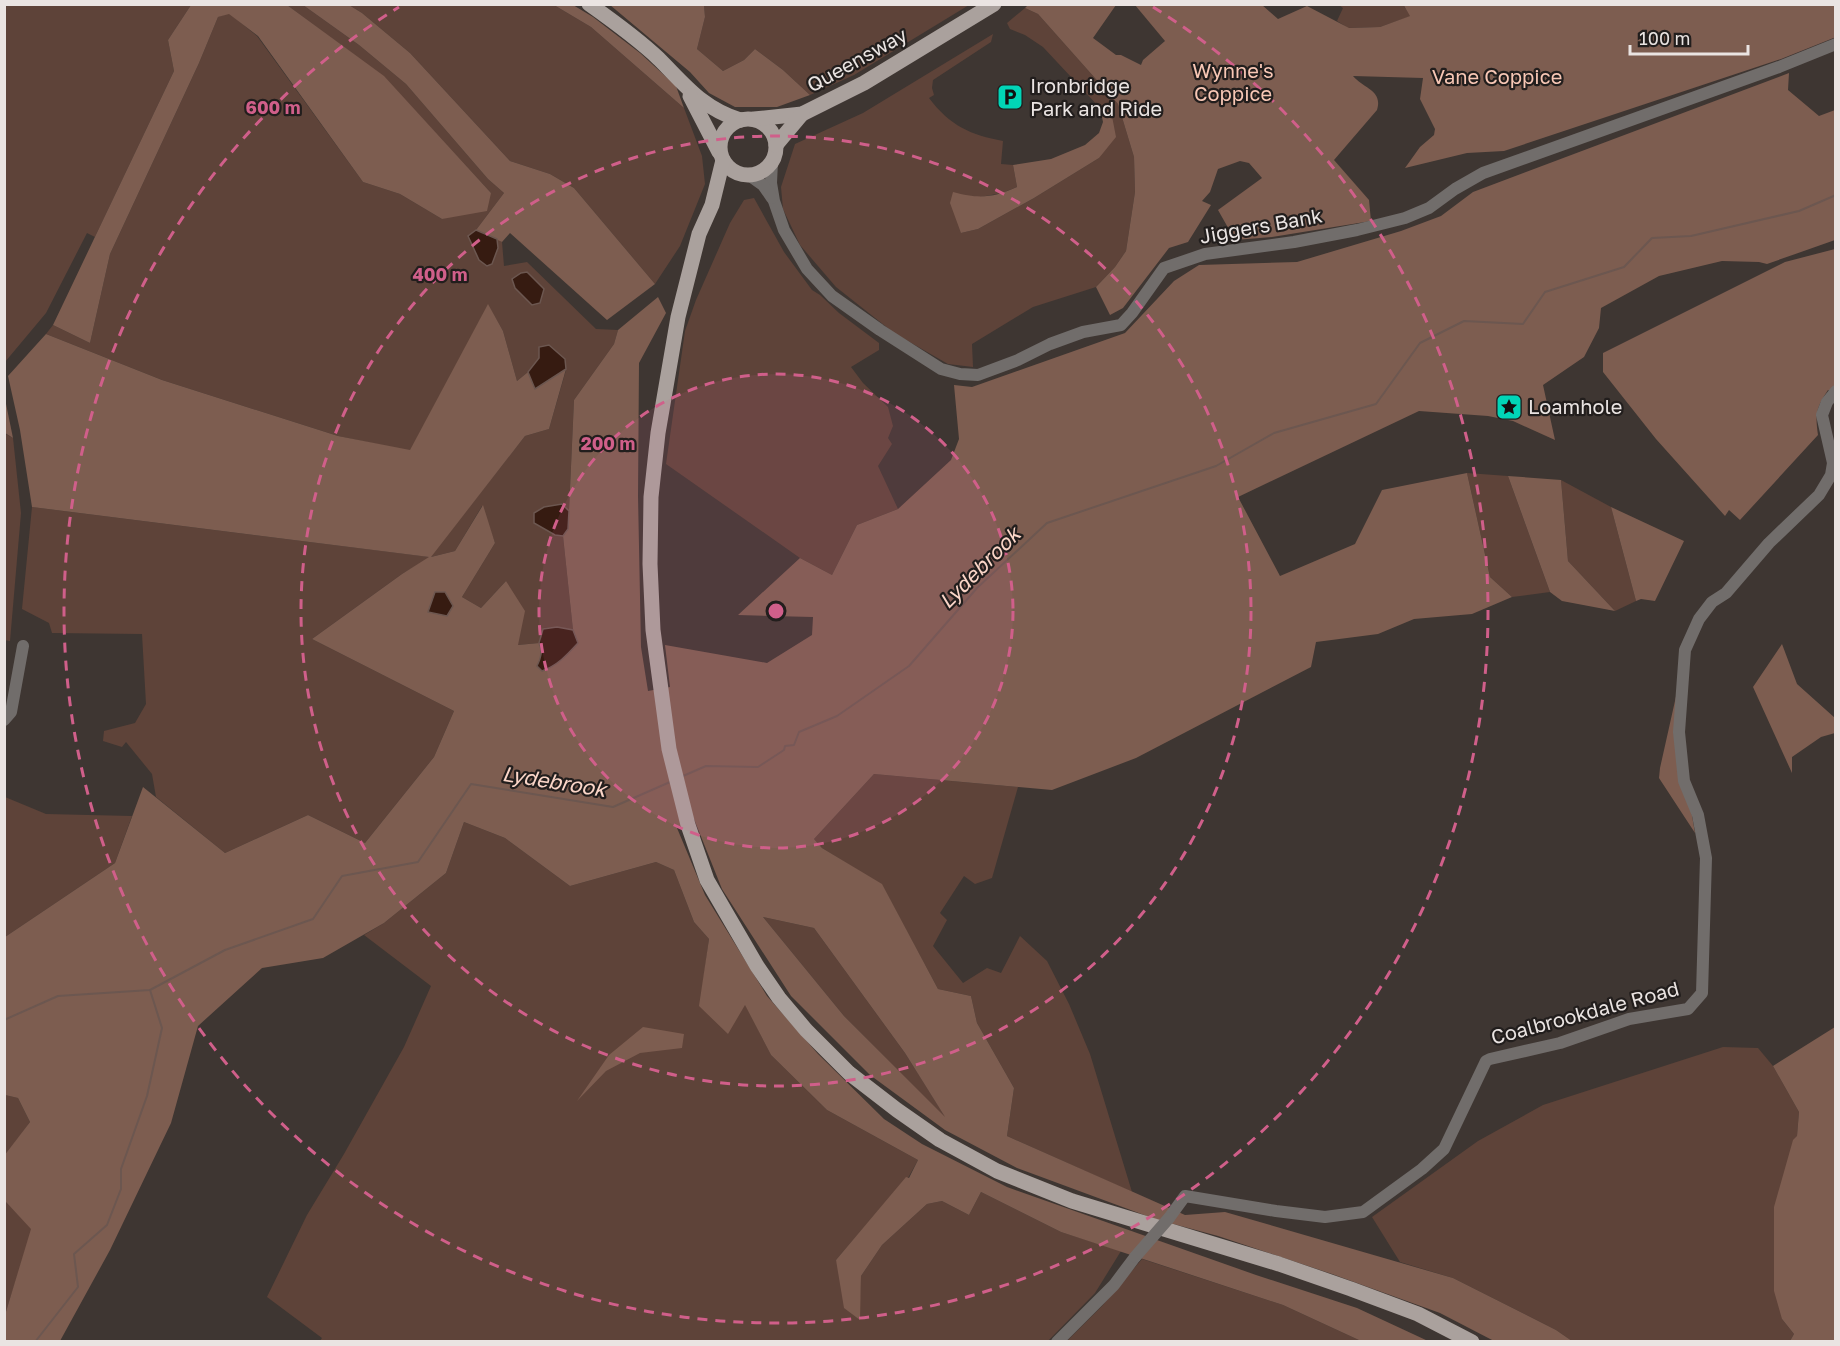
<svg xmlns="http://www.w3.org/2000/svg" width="1840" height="1346" viewBox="0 0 1840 1346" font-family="'Golos Text',sans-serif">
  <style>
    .green { fill: #5e4339 }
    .forest { fill: #7d5d50; fill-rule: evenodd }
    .water { fill: #361b11; stroke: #6c5750; stroke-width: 1.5 }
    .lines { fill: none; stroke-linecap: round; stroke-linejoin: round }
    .stream { stroke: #6c5750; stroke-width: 2 }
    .minor { stroke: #716d6b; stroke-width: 12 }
    .major { stroke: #aaa19d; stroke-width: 15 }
    .minor-bridge { stroke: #716d6b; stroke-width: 12 }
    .ring { fill: none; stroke: #d05f8a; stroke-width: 3; stroke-dasharray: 10 8 }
    .labels { text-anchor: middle; stroke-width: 4.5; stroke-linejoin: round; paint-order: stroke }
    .street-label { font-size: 20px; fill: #eae4e2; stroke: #221e1d }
    .park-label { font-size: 20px; fill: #f8c7b5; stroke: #221e1d }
    .poi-label { font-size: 20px; fill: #eae4e2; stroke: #221e1d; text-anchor: start }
    .water-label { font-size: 21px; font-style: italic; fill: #fbd6c8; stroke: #221e1d }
    .centre { fill: #d05f8a; stroke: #221e1d; stroke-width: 3 }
    .ring-label { font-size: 18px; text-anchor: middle; font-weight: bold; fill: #d05f8a; stroke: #221e1d; stroke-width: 4.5; stroke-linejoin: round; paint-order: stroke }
  </style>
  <rect width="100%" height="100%" fill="#3e3632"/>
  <g class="green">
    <polygon points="5,5 191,5 168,40 174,71 95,237 87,233 46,313 5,362"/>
    <polygon points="287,5 303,5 359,45 406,84 488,179 504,193 476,230 469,236 492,264 498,248 497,239 502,242 504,266 527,262 596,329 618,330 614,344 574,400 569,511 561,504 534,523 555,535 563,536 573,630 557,627 543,628 539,643 518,645 506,581 481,608 462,597 495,543 482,506 455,551 431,557 402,574 312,639 454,711 434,757 365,843 308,815 225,853 156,797 152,774 126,742 122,747 103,741 104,731 135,723 146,704 142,634 52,633 49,623 22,609 32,507 430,557 525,436 549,429 566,370 565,359 539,358 528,372 517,381 503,331 488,305 410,451 338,436 162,380 46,334 53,325 90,343 110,254 199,63 218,17 229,13 257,36 363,182 400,194 442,219 491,193 384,77"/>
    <polygon points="349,5 554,5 591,27 684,108 702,156 705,184 680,246 655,284 574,188 550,174 510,161 410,53 362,13"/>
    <polygon points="704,5 969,5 854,75 810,95 783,70 755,49 744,60 723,71 697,49 705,17"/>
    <polygon points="1339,5 1403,5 1411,16 1380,27 1348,28 1337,21 1343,8"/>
    <path d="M1025 8 1038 14 1118 104 1134 157 1135 192 1126 251 1115 267 1096 287 1033 307 972 344 973 367 948 364 894 333 836 287 800 245 783 209 781 187 795 144 863 113 993 34 991 42 933 80 932 88 934 95 929 98C950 126 971 135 1003 141L1001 164 1013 165 1017 187 1002 193 975 198 961 233 978 229 1034 198 1099 158 1111 112 1100 108 1043 47 1025 35 1010 29 1007 23Z"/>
    <polygon points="754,198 784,252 812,290 820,295 839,313 879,343 879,350 851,367 863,383 888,407 893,426 888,438 892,444 878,466 898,509 857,525 832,575 800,558 666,464 685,331 696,300 730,223 744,200"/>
    <polygon points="4,433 13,438 21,513 10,641 4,640"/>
    <polygon points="1467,473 1508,476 1550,592 1512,597 1490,577"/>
    <polygon points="1561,480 1611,507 1636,601 1615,611 1568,561"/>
    <polygon points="874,774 1018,787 992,878 975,884 964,876 940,913 947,920 933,946 963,983 987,968 1001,973 1020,936 1047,961 1069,1004 1090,1054 1132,1192 1007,1136 1014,1088 977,1023 971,996 938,989 882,885 822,848 814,839"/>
    <polygon points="5,797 46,814 132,816 115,863 5,937"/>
    <polygon points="464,822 505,838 570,886 656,862 674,870 694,922 709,939 700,1006 745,1004 771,1055 827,1110 918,1160 908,1178 906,1178 836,1260 859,1319 861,1276 882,1245 927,1204 942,1201 969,1215 981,1192 1061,1232 1121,1251 1095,1293 1048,1341 320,1341 322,1338 267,1297 307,1215 344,1154 404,1047 431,986 364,935 384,923 446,873"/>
    <polygon points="763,917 814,928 905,1053 947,1120 844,1016"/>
    <polygon points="1723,1047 1758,1048 1773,1066 1799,1112 1782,1319 1794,1334 1790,1341 1572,1341 1556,1330 1453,1278 1400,1262 1372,1217 1478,1141 1543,1105"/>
    <polygon points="5,1095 18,1098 30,1122 5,1156"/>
    <polygon points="5,1201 32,1229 5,1315"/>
    <polygon points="1142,1259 1283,1305 1361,1341 1066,1342 1102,1306"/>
  </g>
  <g class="forest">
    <path d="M1029 4 1116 5 1093 38 1116 55H1121L1141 65 1143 60 1165 41 1135 5H1262L1278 19 1307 6 1349 28 1380 27 1410 16 1403 4H1835L1836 37 1781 59 1504 151 1467 153 1405 168 1420 147 1434 135 1435 129 1420 99 1423 78 1353 76C1364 89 1383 90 1377 110L1334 160 1369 200 1371 221 1272 237 1235 240 1218 210 1262 178 1249 163 1240 161 1218 169 1210 192 1202 201 1211 205 1188 242 1169 248 1123 308 1110 315 1096 287 1115 267 1126 251 1135 192 1134 157 1118 104 1038 14 1025 8Z"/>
    <polygon points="191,5 287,5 384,76 491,193 487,211 442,219 400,194 363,182 258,36 229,14 218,17 199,63 110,254 90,343 53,325 174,71 168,40"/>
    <polygon points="303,5 349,5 362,13 410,53 510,161 550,174 574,188 655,284 607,320 510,233 502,242 476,230 504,193 488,179 406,84 359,45"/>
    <polygon points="554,5 573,5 593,17 640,53 676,86 684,108 591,27"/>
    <polygon points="610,5 704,5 705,17 697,49 723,71 744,60 755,49 783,70 810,95 777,107 735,107 709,93 690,72"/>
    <path d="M1789 73 1788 90 1819 116 1835 110V240L1767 264 1759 262 1722 261 1659 276 1601 308 1599 328 1584 357 1543 385 1555 440 1513 421 1488 416 1419 411 1238 497 1280 576 1355 544 1382 490 1467 473 1490 577 1512 597 1472 614 1414 619 1378 634 1316 642 1311 667 1136 758 1052 790 874 774 814 839 822 848 882 884 938 989 971 996 977 1023 1014 1088 1007 1136 1185 1215 1225 1212 1453 1278 1556 1330 1572 1341H1494L1440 1313 1332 1274 1218 1236 1155 1219 1017 1168 945 1130 870 1075 791 996 722 889 694 819 677 828 705 895 767 996 818 1054 884 1119 922 1144 1007 1187 1256 1275 1357 1308 1428 1341H1361L1283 1305 1061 1232 981 1192 969 1215 942 1201 927 1204 882 1245 861 1276 860 1320 844 1308 836 1260 906 1177 909 1178 918 1160 827 1110 771 1055 745 1005 728 1034 699 1006 709 939 694 922 674 870 656 862 570 886 505 838 464 822 446 873 384 923 323 958 262 968 198 1026 171 1123 110 1250 60 1341H5V1315L31 1229 5 1201 4 1156 30 1122 18 1098 5 1095V937L115 863 143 787 225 853 308 815 365 843 434 757 454 711 312 639 402 574 429 557 32 507 20 430 8 376 46 334 162 380 338 436 410 450 488 304 503 331 517 381 528 372 535 389 566 369 549 429 525 436 431 557 455 551 483 505 495 543 462 597 481 608 506 581 525 611 518 645 539 643C543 651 541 658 537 666L578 643 573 630 563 536 568 529 569 511 574 400 614 344 618 330 658 297 666 313 639 363 638 496 641 647 648 691 670 687 665 645 767 663 812 635 813 617 738 615 800 558 832 575 857 525 898 509 951 460 959 439 954 385 972 387 1125 333 1174 281 1199 265 1297 262 1401 231 1441 216 1473 192ZM763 917 814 928 905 1053 945 1117 844 1016Z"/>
    <path d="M1100 108 1111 111 1116 137 1099 158 1034 198 978 229 961 233 950 203 953 192C979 199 992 198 1017 187L1013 165 1051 159 1085 145 1099 133 1103 122Z"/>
    <path d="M1835 249V395L1828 390C1816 408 1815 414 1818 435L1740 520 1729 510 1725 516 1656 439 1603 372V353L1785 262Z"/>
    <polygon points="4,399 5,399 13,438 5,433"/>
    <polygon points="1508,476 1561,480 1568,561 1615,611 1562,601 1550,592"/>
    <polygon points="1611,507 1684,541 1655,601 1641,599 1636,601"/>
    <polygon points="1782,644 1797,684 1835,718 1835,733 1821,737 1792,757 1792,773 1753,687"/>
    <polygon points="1679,683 1690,804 1695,833 1659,778 1660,768"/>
    <polygon points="643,1027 684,1034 682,1048 640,1053 606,1071 577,1101 609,1055"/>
    <polygon points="1835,1027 1835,1341 1790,1341 1794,1334 1782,1319 1774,1291 1774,1207 1793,1140 1797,1136 1799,1112 1773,1066"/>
  </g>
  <g class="water">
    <polygon points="476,230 497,239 498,248 492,264 487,266 479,260 468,236"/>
    <polygon points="527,272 544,289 540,303 532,305 515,288 512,279 521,273"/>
    <polygon points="549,345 565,359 566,369 535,389 528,372 539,358 539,347"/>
    <polygon points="562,504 569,511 568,529 563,536 555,535 534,523 534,513 544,507"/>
    <polygon points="435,592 445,592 453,606 447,616 428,612"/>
    <path d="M557 627 573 630 578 643C567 655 558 665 542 671L537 666C541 658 543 651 539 643L543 629Z"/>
  </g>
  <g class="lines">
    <g class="stream">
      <polyline points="683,776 706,766 758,767 784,750 785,746 794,745 799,732 837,716 909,666 977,588 1047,523 1216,466 1274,433 1376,404 1420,343 1464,321 1523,324 1545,292 1624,267 1652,238 1691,236 1799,211 1836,195"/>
      <polyline points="4,1020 58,996 150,990 225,950 313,919 342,876 418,862 471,784 613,807 670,782"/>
      <polyline points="35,1342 78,1287 74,1254 107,1225 121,1189 121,1169 147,1096 162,1028 150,990"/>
    </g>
    <g class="minor">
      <polyline points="772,162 771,183 774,201 784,230 807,269 832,296 880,330 941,369 960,374 978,375 1018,360 1050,344 1083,332 1121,325 1132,313 1164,268 1205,254 1294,242 1357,230 1405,218 1429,208 1455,189 1483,173 1779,67 1836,44"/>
      <polyline points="749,175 763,185 772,198"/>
      <polyline points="4,720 11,712 23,646"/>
      <polyline points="1169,1218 1185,1196 1276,1211 1325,1217 1363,1212 1422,1169 1444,1149 1486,1061 1490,1059 1560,1043 1629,1019 1688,1009 1702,993 1706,858 1698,815 1684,781 1679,732 1685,650 1699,619 1712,602 1726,593 1769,543 1819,495 1831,475 1833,463 1822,415 1827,402 1836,391"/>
      <polyline points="1057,1342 1114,1285 1135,1257"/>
    </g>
    <g class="major">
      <path d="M589 4C613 21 638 39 659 59 685 85 702 108 740 120"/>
      <polyline points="690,96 719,152"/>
      <circle cx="748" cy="147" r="28"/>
      <polyline points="754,119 802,114 864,83 994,4"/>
      <polyline points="776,145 802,114"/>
      <polyline points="723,160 712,205 699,234 678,317 658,433 651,497 650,564 653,630 669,749 688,825 707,880 757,966 779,998 806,1030 849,1073 897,1110 940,1140 997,1171 1072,1201 1279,1264 1351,1289 1418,1314 1472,1342"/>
    </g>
    <polyline class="minor-bridge" points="1135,1257 1169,1218"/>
  </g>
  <circle cx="776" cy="611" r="237" fill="#d05f8a" fill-opacity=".12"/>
  <g class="ring">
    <circle cx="776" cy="611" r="237"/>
    <circle cx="776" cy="611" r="475"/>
    <path d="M1153 7A712 712 0 1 1 399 7"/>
  </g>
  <defs>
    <g id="parking-square" transform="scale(1.35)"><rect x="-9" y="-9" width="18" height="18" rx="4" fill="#01d5b7" stroke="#221e1d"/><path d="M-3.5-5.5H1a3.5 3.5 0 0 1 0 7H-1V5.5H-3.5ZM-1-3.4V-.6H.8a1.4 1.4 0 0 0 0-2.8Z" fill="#111"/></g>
    <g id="sight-square" transform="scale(1.35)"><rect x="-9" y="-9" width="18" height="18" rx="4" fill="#01d5b7" stroke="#221e1d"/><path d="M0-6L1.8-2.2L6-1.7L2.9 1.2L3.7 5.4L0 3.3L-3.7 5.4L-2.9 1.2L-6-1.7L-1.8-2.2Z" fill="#111"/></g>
  </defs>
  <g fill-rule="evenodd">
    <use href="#parking-square" x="1010" y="97"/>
    <use href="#sight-square" x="1509" y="407"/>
  </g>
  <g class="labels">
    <g class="street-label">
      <text transform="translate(857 60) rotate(-29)" y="7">Queensway</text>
      <text transform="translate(1261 226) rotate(-10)" y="7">Jiggers Bank</text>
      <text transform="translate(1585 1013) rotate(-15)" y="7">Coalbrookdale Road</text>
    </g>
    <g class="park-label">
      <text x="1233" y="78">Wynne's<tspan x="1233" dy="23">Coppice</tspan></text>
      <text x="1497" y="84">Vane Coppice</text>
    </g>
    <g class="poi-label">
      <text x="1030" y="93">Ironbridge<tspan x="1030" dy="23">Park and Ride</tspan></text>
      <text x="1528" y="414">Loamhole</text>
    </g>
    <g class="water-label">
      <text transform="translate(980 568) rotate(-45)" y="7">Lydebrook</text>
      <text transform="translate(554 782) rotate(9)" y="7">Lydebrook</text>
    </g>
  </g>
  <circle cx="776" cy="611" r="9" class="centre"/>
  <g class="ring-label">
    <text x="273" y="114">600 m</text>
    <text x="440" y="281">400 m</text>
    <text x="608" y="450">200 m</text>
  </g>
  <rect width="1840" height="1346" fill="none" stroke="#eae4e2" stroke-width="12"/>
  <path d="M1630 45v9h118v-9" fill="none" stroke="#eae4e2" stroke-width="3"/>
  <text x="1639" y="45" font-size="18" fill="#eae4e2" stroke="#221e1d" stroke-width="4.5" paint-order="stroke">100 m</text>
</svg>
